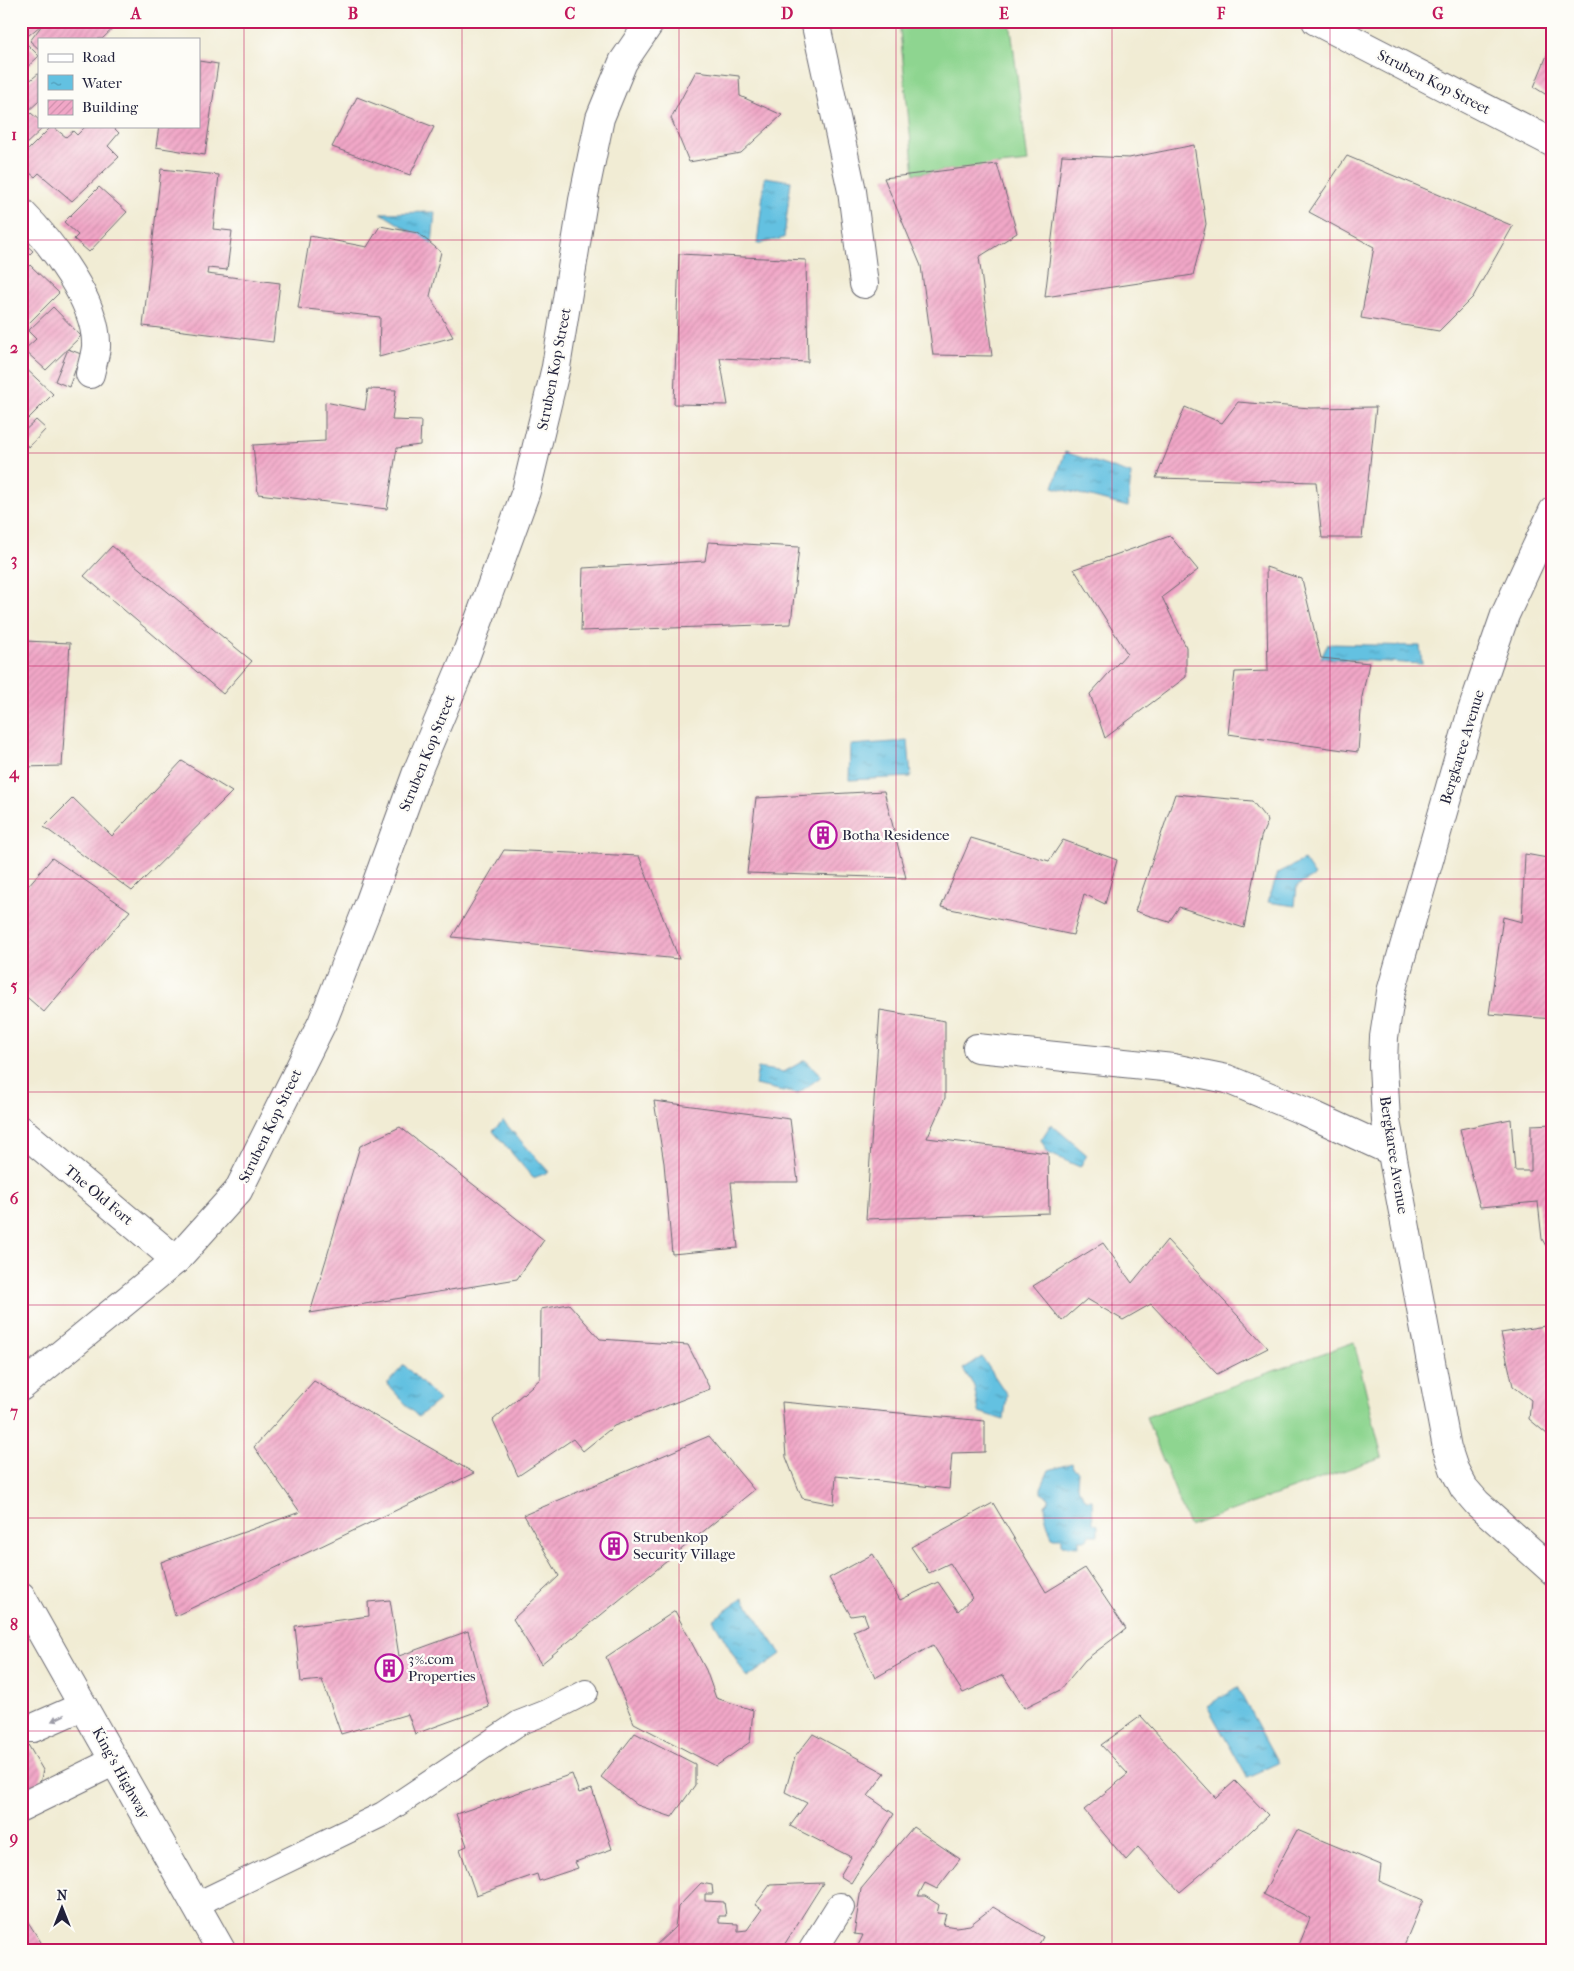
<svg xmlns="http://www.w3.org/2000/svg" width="1574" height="1971" viewBox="0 0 1574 1971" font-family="'IM FELL French Canon',serif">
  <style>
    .pitch { fill: #8ed590; stroke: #587c66 }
    .water { fill: url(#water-ripples); stroke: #42728e }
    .building { fill: url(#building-hatch) }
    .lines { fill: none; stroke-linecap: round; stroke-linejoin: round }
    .lane-casing { stroke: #6a6971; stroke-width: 26 }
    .street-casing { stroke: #6a6971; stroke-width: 30 }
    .lane { stroke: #fff; stroke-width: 24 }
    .street { stroke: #fff; stroke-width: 28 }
    .oneway { fill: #9c9ca7 }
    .grid { fill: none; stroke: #c2185b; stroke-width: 1; stroke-opacity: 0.55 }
    .labels { text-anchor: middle; stroke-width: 4.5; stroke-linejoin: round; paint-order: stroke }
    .street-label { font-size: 15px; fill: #22223b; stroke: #fdfcf7 }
    .poi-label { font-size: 15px; fill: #22223b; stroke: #fdfcf7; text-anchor: start }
    .neatline { fill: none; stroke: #c2185b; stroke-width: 2 }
    .grid-label { font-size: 16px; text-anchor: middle; font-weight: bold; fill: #c2185b }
  </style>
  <defs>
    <pattern id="water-ripples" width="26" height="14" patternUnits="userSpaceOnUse" patternTransform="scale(1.25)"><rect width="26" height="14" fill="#63c1e1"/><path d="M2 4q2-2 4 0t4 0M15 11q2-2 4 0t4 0" fill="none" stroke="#519cb8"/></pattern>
    <pattern id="building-hatch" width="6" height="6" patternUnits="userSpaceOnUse" patternTransform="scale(1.25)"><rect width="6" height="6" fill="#f1a7c7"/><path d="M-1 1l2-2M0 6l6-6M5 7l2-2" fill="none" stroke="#ce8fac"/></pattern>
  </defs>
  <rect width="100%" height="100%" fill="#fdfcf7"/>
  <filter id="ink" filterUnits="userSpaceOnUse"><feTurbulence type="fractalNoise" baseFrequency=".02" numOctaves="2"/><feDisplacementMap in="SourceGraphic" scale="10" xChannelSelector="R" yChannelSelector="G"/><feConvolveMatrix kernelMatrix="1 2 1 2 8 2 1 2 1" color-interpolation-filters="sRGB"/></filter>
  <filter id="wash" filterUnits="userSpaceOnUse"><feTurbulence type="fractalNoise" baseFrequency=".0096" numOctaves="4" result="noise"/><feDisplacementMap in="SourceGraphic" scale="20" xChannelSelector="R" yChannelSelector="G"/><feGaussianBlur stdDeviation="1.12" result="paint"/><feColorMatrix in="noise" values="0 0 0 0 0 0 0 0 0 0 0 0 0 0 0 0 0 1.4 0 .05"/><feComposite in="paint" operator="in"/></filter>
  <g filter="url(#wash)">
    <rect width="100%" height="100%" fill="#f1ecd4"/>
    <g class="pitch">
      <polygon points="899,21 1010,21 1028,162 914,174"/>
      <polygon points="1354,1342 1382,1457 1189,1526 1146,1417"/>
    </g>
    <g class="water">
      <polygon points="765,177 791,181 784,238 757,244"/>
      <polygon points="435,212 432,245 381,213"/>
      <polygon points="1065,452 1131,474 1128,507 1053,487"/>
      <polygon points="1328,644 1420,646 1422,664 1321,658"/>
      <polygon points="908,741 911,777 849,780 850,745"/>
      <polygon points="1304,860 1315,876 1297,886 1295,906 1268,902 1278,873"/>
      <polygon points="805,1060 822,1076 797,1094 755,1085 758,1068 784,1072"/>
      <polygon points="503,1121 549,1172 533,1178 493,1131"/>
      <polygon points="1051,1124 1087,1155 1080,1167 1048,1153 1041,1140"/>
      <polygon points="982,1357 1007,1395 1004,1420 979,1412 974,1386 963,1369"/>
      <polygon points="404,1365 439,1400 418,1417 387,1384"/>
      <polygon points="1072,1463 1073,1468 1078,1471 1077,1486 1086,1500 1092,1500 1093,1523 1098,1525 1098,1535 1089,1535 1087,1540 1079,1540 1079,1546 1062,1545 1062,1538 1052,1538 1046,1519 1045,1505 1049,1501 1049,1498 1041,1493 1041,1488 1049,1470"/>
      <polygon points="743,1598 781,1654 747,1678 713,1620"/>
      <polygon points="1237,1687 1278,1763 1247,1777 1207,1706"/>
    </g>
    <g id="blocks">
      <g class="building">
        <polygon points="21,21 37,21 41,25 23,40 39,56 21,73"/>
        <polygon points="45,21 121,21 102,39 39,39 39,49 30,41"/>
        <polygon points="1550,48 1553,49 1553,99 1534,87"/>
        <polygon points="199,61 218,64 205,155 156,147 159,126 199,126"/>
        <polygon points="696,71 739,76 740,96 782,115 741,153 689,162 671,118"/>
        <polygon points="39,73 39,101 26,113 21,109 21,88"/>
        <polygon points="357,97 434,127 410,175 332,147"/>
        <polygon points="31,113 39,120 39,126 45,126 21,149 21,122"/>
        <polygon points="52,126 66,137 73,131 77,135 86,126 112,126 119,133 108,146 119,157 72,201 39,173 35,177 21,166 21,157"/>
        <polygon points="1194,145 1206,224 1193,275 1045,297 1062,155 1129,158"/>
        <polygon points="1347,156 1513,226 1473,297 1439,331 1361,318 1374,247 1309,212"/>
        <polygon points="997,164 1017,233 979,257 992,356 933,355 921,266 884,178"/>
        <polygon points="161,169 219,175 213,229 232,231 227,270 208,268 207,274 280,283 273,342 143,326"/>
        <polygon points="99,187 127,212 89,252 74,239 78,235 64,222"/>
        <polygon points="380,226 418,233 441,252 430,296 453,337 379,357 380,317 298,308 310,236 367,247"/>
        <polygon points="21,240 33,251 21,263"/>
        <polygon points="679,254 806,260 808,362 720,358 728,405 674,404"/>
        <polygon points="30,265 59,293 23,329 21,328 21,274"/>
        <polygon points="53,307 81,336 46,370 24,350 36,339 28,331"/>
        <polygon points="68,349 81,354 69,387 55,381"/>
        <polygon points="21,364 53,394 21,426"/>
        <polygon points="368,389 396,390 392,420 421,421 420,445 397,448 387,509 258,494 253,445 325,441 325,402 365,410"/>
        <polygon points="1238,402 1310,408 1376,407 1362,538 1322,538 1316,482 1156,478 1185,407 1222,423"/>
        <polygon points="36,420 46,429 29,447 21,441 21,434"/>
        <polygon points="1170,536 1198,570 1162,597 1186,647 1186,677 1105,738 1090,694 1127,653 1074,569"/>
        <polygon points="708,542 799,547 791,624 581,631 583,568 705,561"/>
        <polygon points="112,546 252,661 223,694 84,576"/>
        <polygon points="1266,567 1302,579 1321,658 1369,663 1362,697 1358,752 1228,734 1235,672 1268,671"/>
        <polygon points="25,641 70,643 62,766 23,767"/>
        <polygon points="182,761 232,792 132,891 44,827 73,798 112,836"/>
        <polygon points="884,791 906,878 747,873 756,798"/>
        <polygon points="1175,794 1252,801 1268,821 1261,837 1244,928 1179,907 1169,922 1135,911"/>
        <polygon points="971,838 1049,861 1063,840 1117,860 1105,904 1084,894 1073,935 941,907"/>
        <polygon points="504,850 639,856 679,959 452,937"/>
        <polygon points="1525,854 1553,859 1553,944 1550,944 1551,967 1553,967 1553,1019 1489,1014 1503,917 1522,922"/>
        <polygon points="52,858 130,911 44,1012 21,992 21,894"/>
        <polygon points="880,1010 945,1021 945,1098 927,1138 1048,1153 1049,1213 866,1219"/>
        <polygon points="654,1101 790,1119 798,1182 731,1182 738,1248 672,1254 664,1163"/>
        <polygon points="1511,1119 1515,1171 1531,1171 1531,1125 1553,1124 1553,1247 1546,1246 1542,1239 1538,1202 1480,1207 1460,1129"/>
        <polygon points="400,1127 544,1240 517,1279 310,1313 360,1146"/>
        <polygon points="1167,1240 1268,1348 1217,1374 1151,1304 1123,1320 1087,1299 1062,1321 1033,1286 1103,1243 1132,1283"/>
        <polygon points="569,1304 600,1339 688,1345 710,1389 614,1426 583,1451 573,1439 518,1476 493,1420 540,1379 541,1309"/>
        <polygon points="1545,1326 1553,1342 1553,1439 1529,1419 1531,1400 1513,1386 1501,1333"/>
        <polygon points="314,1381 474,1473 175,1616 161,1562 300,1512 254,1447"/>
        <polygon points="782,1402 985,1421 985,1452 952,1453 949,1489 836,1476 834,1504 802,1498 786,1457"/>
        <polygon points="709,1436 754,1490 541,1664 513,1619 559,1576 524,1515"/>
        <polygon points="993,1503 1046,1592 1085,1568 1126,1629 1085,1660 1060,1690 1024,1708 1003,1675 963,1693 933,1645 875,1678 853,1631 868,1625 864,1614 851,1616 829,1578 873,1554 900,1600 938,1582 958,1611 972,1598 950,1563 929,1573 911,1547"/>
        <polygon points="390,1600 399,1656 468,1631 489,1707 415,1734 408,1714 341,1734 322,1680 301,1682 295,1626 369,1616 368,1602"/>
        <polygon points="675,1611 706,1670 716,1698 753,1710 750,1742 716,1766 634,1723 606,1657"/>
        <polygon points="1141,1716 1216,1798 1235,1781 1268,1815 1237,1844 1180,1892 1138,1847 1126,1860 1084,1810 1128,1774 1101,1745"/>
        <polygon points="635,1733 695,1764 695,1785 672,1817 637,1805 601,1777"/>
        <polygon points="813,1734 885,1773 868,1796 894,1814 851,1883 840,1876 851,1857 790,1826 807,1803 785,1792 795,1757"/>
        <polygon points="21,1738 24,1738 43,1770 38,1792 21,1789"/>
        <polygon points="572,1774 579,1793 592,1789 612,1849 575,1862 578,1868 539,1881 537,1874 476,1895 460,1849 467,1846 456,1814"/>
        <polygon points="913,1827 960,1859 937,1889 925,1883 918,1896 925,1896 939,1905 937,1913 946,1914 943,1925 956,1927 970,1925 993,1907 1043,1937 1036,1950 856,1950 863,1935 854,1934 861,1889"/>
        <polygon points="1297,1830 1381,1865 1379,1881 1423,1900 1402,1950 1297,1950 1310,1918 1263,1894"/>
        <polygon points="701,1883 712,1885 713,1894 705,1894 705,1901 724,1902 726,1916 719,1916 719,1923 738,1924 738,1931 747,1930 762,1909 755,1905 770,1885 823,1883 781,1950 748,1950 745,1946 743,1950 652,1949 675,1927 678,1907"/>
        <polygon points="21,1911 46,1950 21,1950"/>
      </g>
    </g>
  </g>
  <g filter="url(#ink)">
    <use href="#blocks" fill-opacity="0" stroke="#6a6971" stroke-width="1"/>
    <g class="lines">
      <g class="lane-casing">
        <polyline id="lane" points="195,1905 383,1814 519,1723 547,1712 586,1692"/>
      </g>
      <g class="street-casing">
        <g id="street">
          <polyline points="815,21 852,191 864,284"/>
          <polyline points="1316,21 1553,143"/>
          <path d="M21 212C51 242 98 303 96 347 95 356 92 365 90 374"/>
          <polyline points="1553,511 1505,615 1489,661 1472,711 1391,992 1384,1037 1383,1065 1386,1121 1447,1448 1454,1469 1464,1488 1477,1503 1553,1571"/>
          <polyline points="977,1048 1173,1068 1227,1079 1304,1111 1391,1151"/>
          <polyline points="21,1130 176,1260"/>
          <polyline points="21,1387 176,1260 238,1191 322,1023 369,904 417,772 465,658 526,491 556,367 583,200 600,118 623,62 651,21"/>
          <polyline points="21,1596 221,1950"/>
          <polyline points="21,1728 33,1728 83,1706"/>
          <polyline points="21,1807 115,1761"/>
          <polyline points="813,1950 840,1907"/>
        </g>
      </g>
      <use href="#lane" class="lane"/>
      <use href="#street" class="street"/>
    </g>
    <defs><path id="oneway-solid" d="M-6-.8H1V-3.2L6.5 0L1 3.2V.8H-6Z" transform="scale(1.25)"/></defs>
    <use class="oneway" href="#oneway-solid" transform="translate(58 1718) rotate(154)"/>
  </g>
  <path class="grid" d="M244 21V1950M462 21V1950M679 21V1950M896 21V1950M1112 21V1950M1330 21V1950M21 240H1553M21 453H1553M21 666H1553M21 879H1553M21 1092H1553M21 1305H1553M21 1518H1553M21 1731H1553"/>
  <defs>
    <g id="building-ring" transform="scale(1.4375)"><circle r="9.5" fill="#fdfcf7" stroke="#b5179e" stroke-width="1.5"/><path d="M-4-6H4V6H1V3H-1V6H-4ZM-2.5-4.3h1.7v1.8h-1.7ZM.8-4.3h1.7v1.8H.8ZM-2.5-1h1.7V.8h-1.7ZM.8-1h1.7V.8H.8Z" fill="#b5179e"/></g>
  </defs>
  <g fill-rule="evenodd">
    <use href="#building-ring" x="823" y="835"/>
    <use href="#building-ring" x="614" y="1546"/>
    <use href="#building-ring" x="389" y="1668"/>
  </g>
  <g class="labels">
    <g class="street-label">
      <text transform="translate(1434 82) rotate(27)" y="5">Struben Kop Street</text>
      <text transform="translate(554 369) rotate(-79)" y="5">Struben Kop Street</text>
      <text transform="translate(1462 747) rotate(-73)" y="5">Bergkaree Avenue</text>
      <text transform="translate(427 753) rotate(-68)" y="5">Struben Kop Street</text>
      <text transform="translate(270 1126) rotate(-64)" y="5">Struben Kop Street</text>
      <text transform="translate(1394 1155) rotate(81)" y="5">Bergkaree Avenue</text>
      <text transform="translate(99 1195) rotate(40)" y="5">The Old Fort</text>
      <text transform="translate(121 1773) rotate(61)" y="5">King's Highway</text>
    </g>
    <g class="poi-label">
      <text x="842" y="840">Botha Residence</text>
      <text x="633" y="1542">Strubenkop<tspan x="633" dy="17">Security Village</tspan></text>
      <text x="408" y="1664">3%.com<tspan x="408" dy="17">Properties</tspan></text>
    </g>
  </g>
  <rect width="1574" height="1971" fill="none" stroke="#fdfcf7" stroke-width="55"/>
  <rect x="38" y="38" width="162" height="90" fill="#fdfcf7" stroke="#a5a5ac"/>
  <rect x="48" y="54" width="25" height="8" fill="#ffffff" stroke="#a5a5ac"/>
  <text x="82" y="62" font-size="15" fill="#22223b">Road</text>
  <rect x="48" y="75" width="25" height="15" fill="url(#water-ripples)" stroke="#a5a5ac"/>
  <text x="82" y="88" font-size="15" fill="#22223b">Water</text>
  <rect x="48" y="100" width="25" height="15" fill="url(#building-hatch)" stroke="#a5a5ac"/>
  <text x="82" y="112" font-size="15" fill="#22223b">Building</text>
  <g transform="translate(62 1908)" stroke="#fdfcf7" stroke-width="4" paint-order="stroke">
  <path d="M0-4L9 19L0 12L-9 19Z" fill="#22223b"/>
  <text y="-8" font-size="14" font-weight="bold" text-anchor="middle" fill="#22223b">N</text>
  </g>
  <rect x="28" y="28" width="1518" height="1916" class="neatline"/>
  <g class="grid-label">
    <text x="136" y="19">A</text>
    <text x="353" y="19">B</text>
    <text x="570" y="19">C</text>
    <text x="787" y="19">D</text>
    <text x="1004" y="19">E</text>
    <text x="1221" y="19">F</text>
    <text x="1438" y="19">G</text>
    <text x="14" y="140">1</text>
    <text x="14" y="353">2</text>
    <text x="14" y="565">3</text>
    <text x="14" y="778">4</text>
    <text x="14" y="991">5</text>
    <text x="14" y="1204">6</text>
    <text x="14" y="1417">7</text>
    <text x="14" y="1630">8</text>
    <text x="14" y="1843">9</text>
  </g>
</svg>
